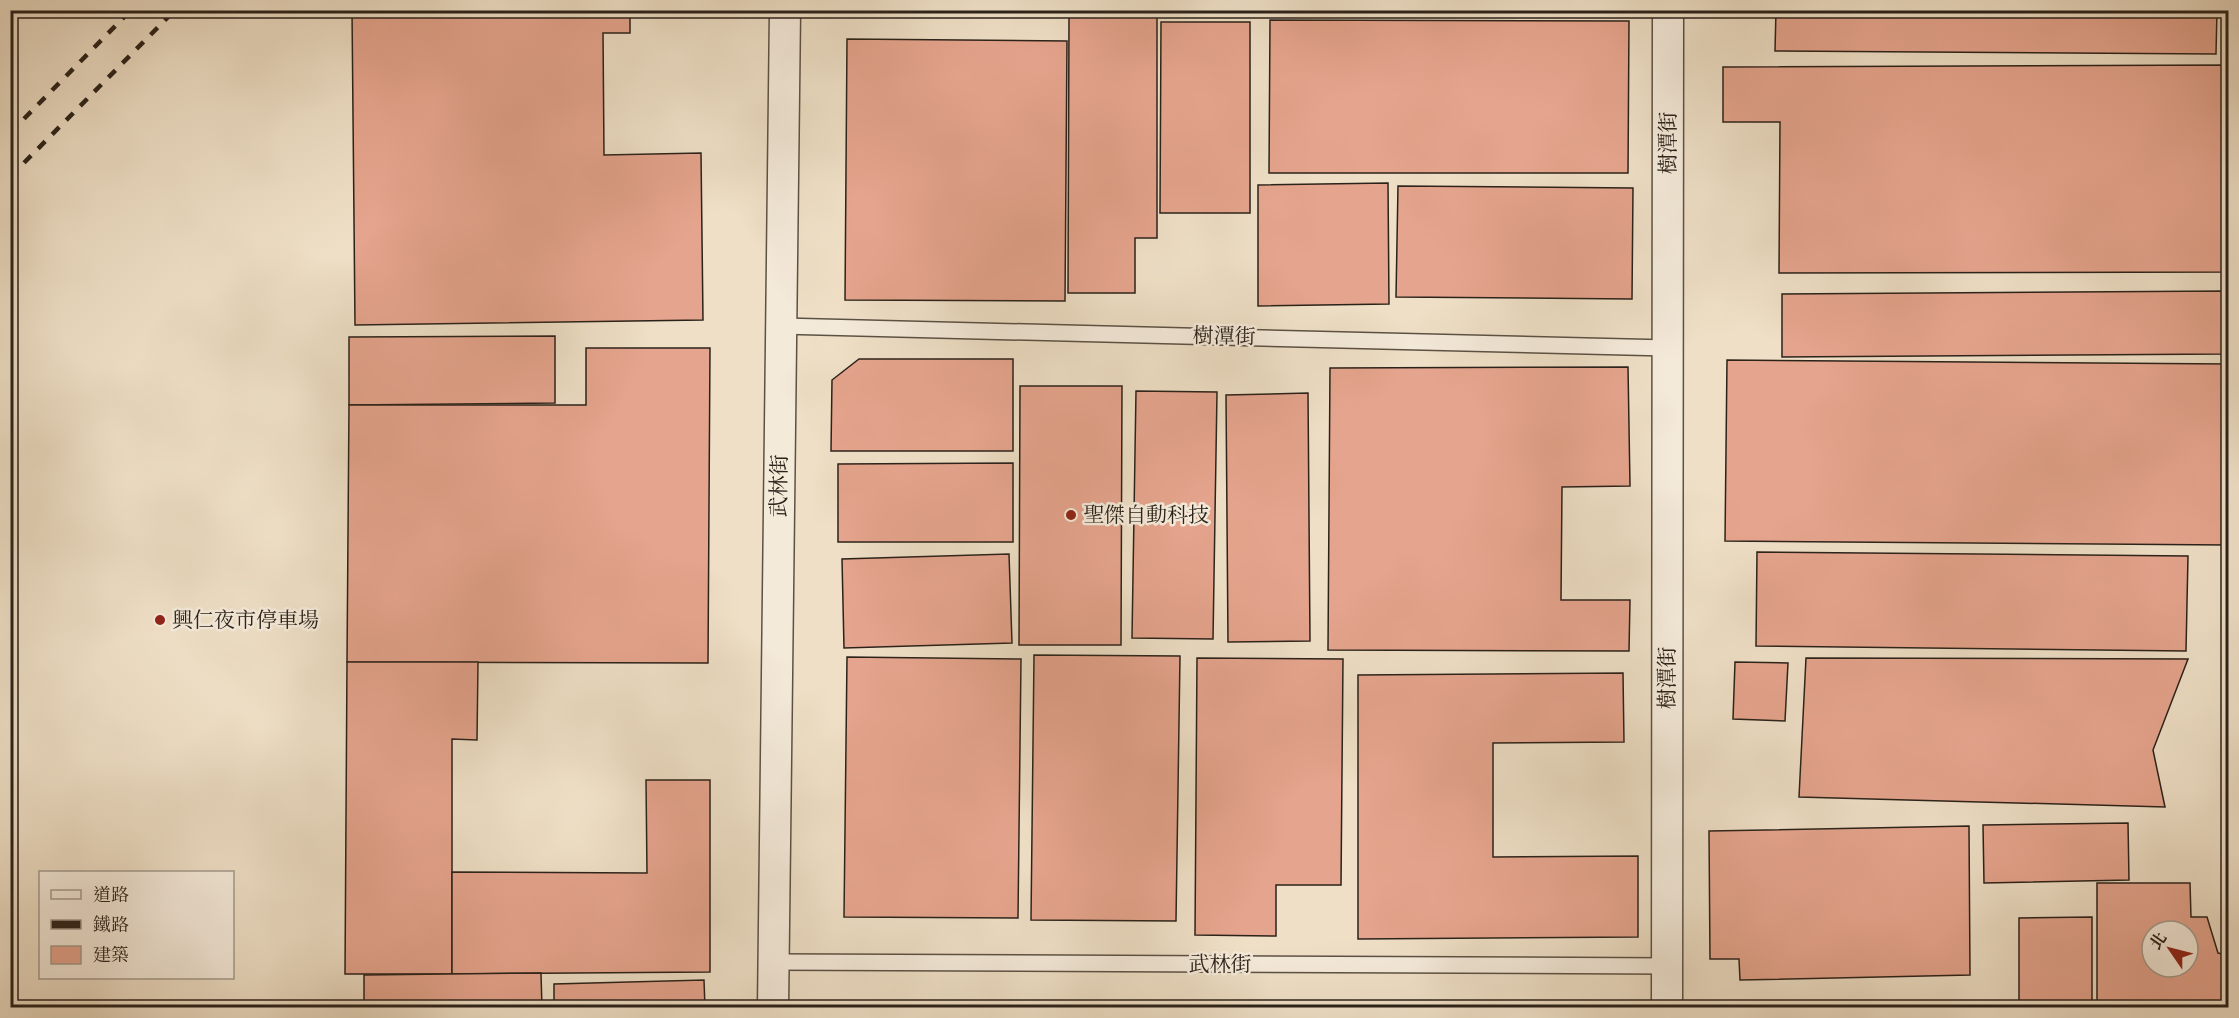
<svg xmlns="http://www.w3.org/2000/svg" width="2239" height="1018" viewBox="0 0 2239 1018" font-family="'Gentium Book Plus','Noto Serif TC',serif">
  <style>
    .building { fill: #e5a48d; stroke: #2b221a; stroke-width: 1.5; fill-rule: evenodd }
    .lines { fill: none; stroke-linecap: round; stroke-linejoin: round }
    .service-casing { stroke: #5c5145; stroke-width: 18 }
    .minor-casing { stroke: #5c5145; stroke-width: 33 }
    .service { stroke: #f4eada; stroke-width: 15 }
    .minor { stroke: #f4eada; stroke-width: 30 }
    .rail { stroke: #2b221a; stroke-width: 4.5; stroke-dasharray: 10 10; stroke-linecap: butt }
    .poi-dot { fill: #8f2418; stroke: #f4eada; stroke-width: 2 }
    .labels { text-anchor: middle; stroke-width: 5; stroke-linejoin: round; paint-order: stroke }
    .street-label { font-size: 21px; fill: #2b221a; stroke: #f4eada }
    .poi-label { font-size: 21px; fill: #2b221a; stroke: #f4eada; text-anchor: start }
  </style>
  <rect width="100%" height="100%" fill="#eedfc6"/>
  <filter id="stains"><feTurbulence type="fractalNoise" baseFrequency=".00333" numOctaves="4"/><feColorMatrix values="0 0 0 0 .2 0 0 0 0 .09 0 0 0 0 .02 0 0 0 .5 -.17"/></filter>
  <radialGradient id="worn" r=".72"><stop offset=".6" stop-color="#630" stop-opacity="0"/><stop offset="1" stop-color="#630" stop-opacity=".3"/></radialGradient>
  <g class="building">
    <polygon points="352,10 630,10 630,33 603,33 604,155 701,153 703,320 355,325"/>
    <polygon points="1288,10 1467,10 1467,13 1288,14"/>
    <polygon points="1776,10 2217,10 2216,54 1775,51"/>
    <polygon points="1157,16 1157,238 1135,238 1135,293 1068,293 1069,17"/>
    <polygon points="1270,20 1629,21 1628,173 1269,173"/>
    <polygon points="1161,22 1250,22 1250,213 1160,213"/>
    <polygon points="847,39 1067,41 1065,301 845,300"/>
    <polygon points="2228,65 2228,272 1779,273 1780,122 1723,122 1723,67"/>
    <polygon points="1388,183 1389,304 1258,306 1258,185"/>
    <polygon points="1398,186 1633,188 1632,299 1396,297"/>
    <polygon points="2226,291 2225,354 1782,357 1782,294"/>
    <polygon points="555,336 555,403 349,405 349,337"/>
    <polygon points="586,348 710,348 708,663 347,662 349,405 586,405"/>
    <polygon points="859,359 1013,359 1013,451 831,451 832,380"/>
    <polygon points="1727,360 2228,364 2228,545 1725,541"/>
    <polygon points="1628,367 1630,486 1562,487 1561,600 1630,600 1629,651 1328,650 1330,368"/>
    <polygon points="1020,386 1122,386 1121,645 1019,645"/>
    <polygon points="1136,391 1217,392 1213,639 1132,638"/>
    <polygon points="1308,393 1310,641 1228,642 1226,395"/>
    <polygon points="1013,463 1013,542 838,542 838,464"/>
    <polygon points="1757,552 2188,556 2186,651 1756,646"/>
    <polygon points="1009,554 1012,643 844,648 842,559"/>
    <polygon points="1034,655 1180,656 1176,921 1031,920"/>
    <polygon points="847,657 1021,659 1018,918 844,917"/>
    <polygon points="1197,658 1343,659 1341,885 1276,885 1276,936 1195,935"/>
    <polygon points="1806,658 2188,659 2153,750 2165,807 1799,797"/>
    <polygon points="347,662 478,662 477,740 452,739 452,974 345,974"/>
    <polygon points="1735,662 1788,663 1785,721 1733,719"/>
    <polygon points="1623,673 1624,742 1493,743 1493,857 1638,856 1638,937 1358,939 1358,675"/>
    <polygon points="646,780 710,780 710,972 452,974 452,872 647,873"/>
    <polygon points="2128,823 2129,880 1984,883 1983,825"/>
    <polygon points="1969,826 1970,975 1740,980 1739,959 1710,959 1709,831"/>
    <path d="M2097 883H2190L2191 917H2207L2218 953 2228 955V1008H2097ZM2152 931H2188V967H2152Z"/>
    <polygon points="2092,917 2092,1008 2019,1008 2019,918"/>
    <polygon points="541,973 542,1008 364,1008 364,975"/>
    <polygon points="704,980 705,1008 554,1008 554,984"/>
  </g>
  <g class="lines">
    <g class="service-casing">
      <g id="service">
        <polyline points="781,326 1668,348"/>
        <polyline points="773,962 1667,966"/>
      </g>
    </g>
    <g class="minor-casing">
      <g id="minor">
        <polyline points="773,1008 785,10"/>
        <polyline points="1667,1008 1668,10"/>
      </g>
    </g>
    <use href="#service" class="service"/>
    <use href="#minor" class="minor"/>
    <g class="rail">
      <polyline points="10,133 131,10"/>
      <polyline points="10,177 175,10"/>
    </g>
  </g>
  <g class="poi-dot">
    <circle cx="1071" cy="515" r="6"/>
    <circle cx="160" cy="620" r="6"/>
  </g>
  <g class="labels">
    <g class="street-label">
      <text transform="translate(1668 143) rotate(-90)" y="7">樹潭街</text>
      <text transform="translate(1224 336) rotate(1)" y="7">樹潭街</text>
      <text transform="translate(779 486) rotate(-89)" y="7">武林街</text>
      <text transform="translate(1667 678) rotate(-90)" y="7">樹潭街</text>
      <text x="1220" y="971">武林街</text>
    </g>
    <g class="poi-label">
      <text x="1083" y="522">聖傑自動科技</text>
      <text x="172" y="627">興仁夜市停車場</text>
    </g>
  </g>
  <rect width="2239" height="1018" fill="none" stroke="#eedfc6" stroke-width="36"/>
  <rect x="12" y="12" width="2215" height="994" fill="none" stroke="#2b221a" stroke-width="3"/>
  <rect x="18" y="18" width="2203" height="982" fill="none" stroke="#2b221a" stroke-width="1.5"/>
  <rect x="39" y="871" width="195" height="108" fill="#f4eada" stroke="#a49a8d" stroke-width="1.5"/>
  <rect x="51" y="890" width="30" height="9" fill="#f4eada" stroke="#a49a8d" stroke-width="1.5"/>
  <text x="93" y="901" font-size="18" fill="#2b221a">道路</text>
  <rect x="51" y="920" width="30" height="9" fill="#2b221a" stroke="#a49a8d" stroke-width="1.5"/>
  <text x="93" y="931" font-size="18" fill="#2b221a">鐵路</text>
  <rect x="51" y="946" width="30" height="18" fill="#e5a48d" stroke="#a49a8d" stroke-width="1.5"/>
  <text x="93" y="961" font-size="18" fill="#2b221a">建築</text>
  <g transform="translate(2170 949) rotate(305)"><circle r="28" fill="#f4eada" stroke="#a49a8d" stroke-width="1.5"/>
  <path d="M0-4.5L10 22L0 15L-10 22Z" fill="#8f2418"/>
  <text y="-9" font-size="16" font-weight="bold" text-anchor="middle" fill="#2b221a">北</text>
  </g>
  <rect width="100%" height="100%" filter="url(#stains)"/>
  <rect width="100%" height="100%" fill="url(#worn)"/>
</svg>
